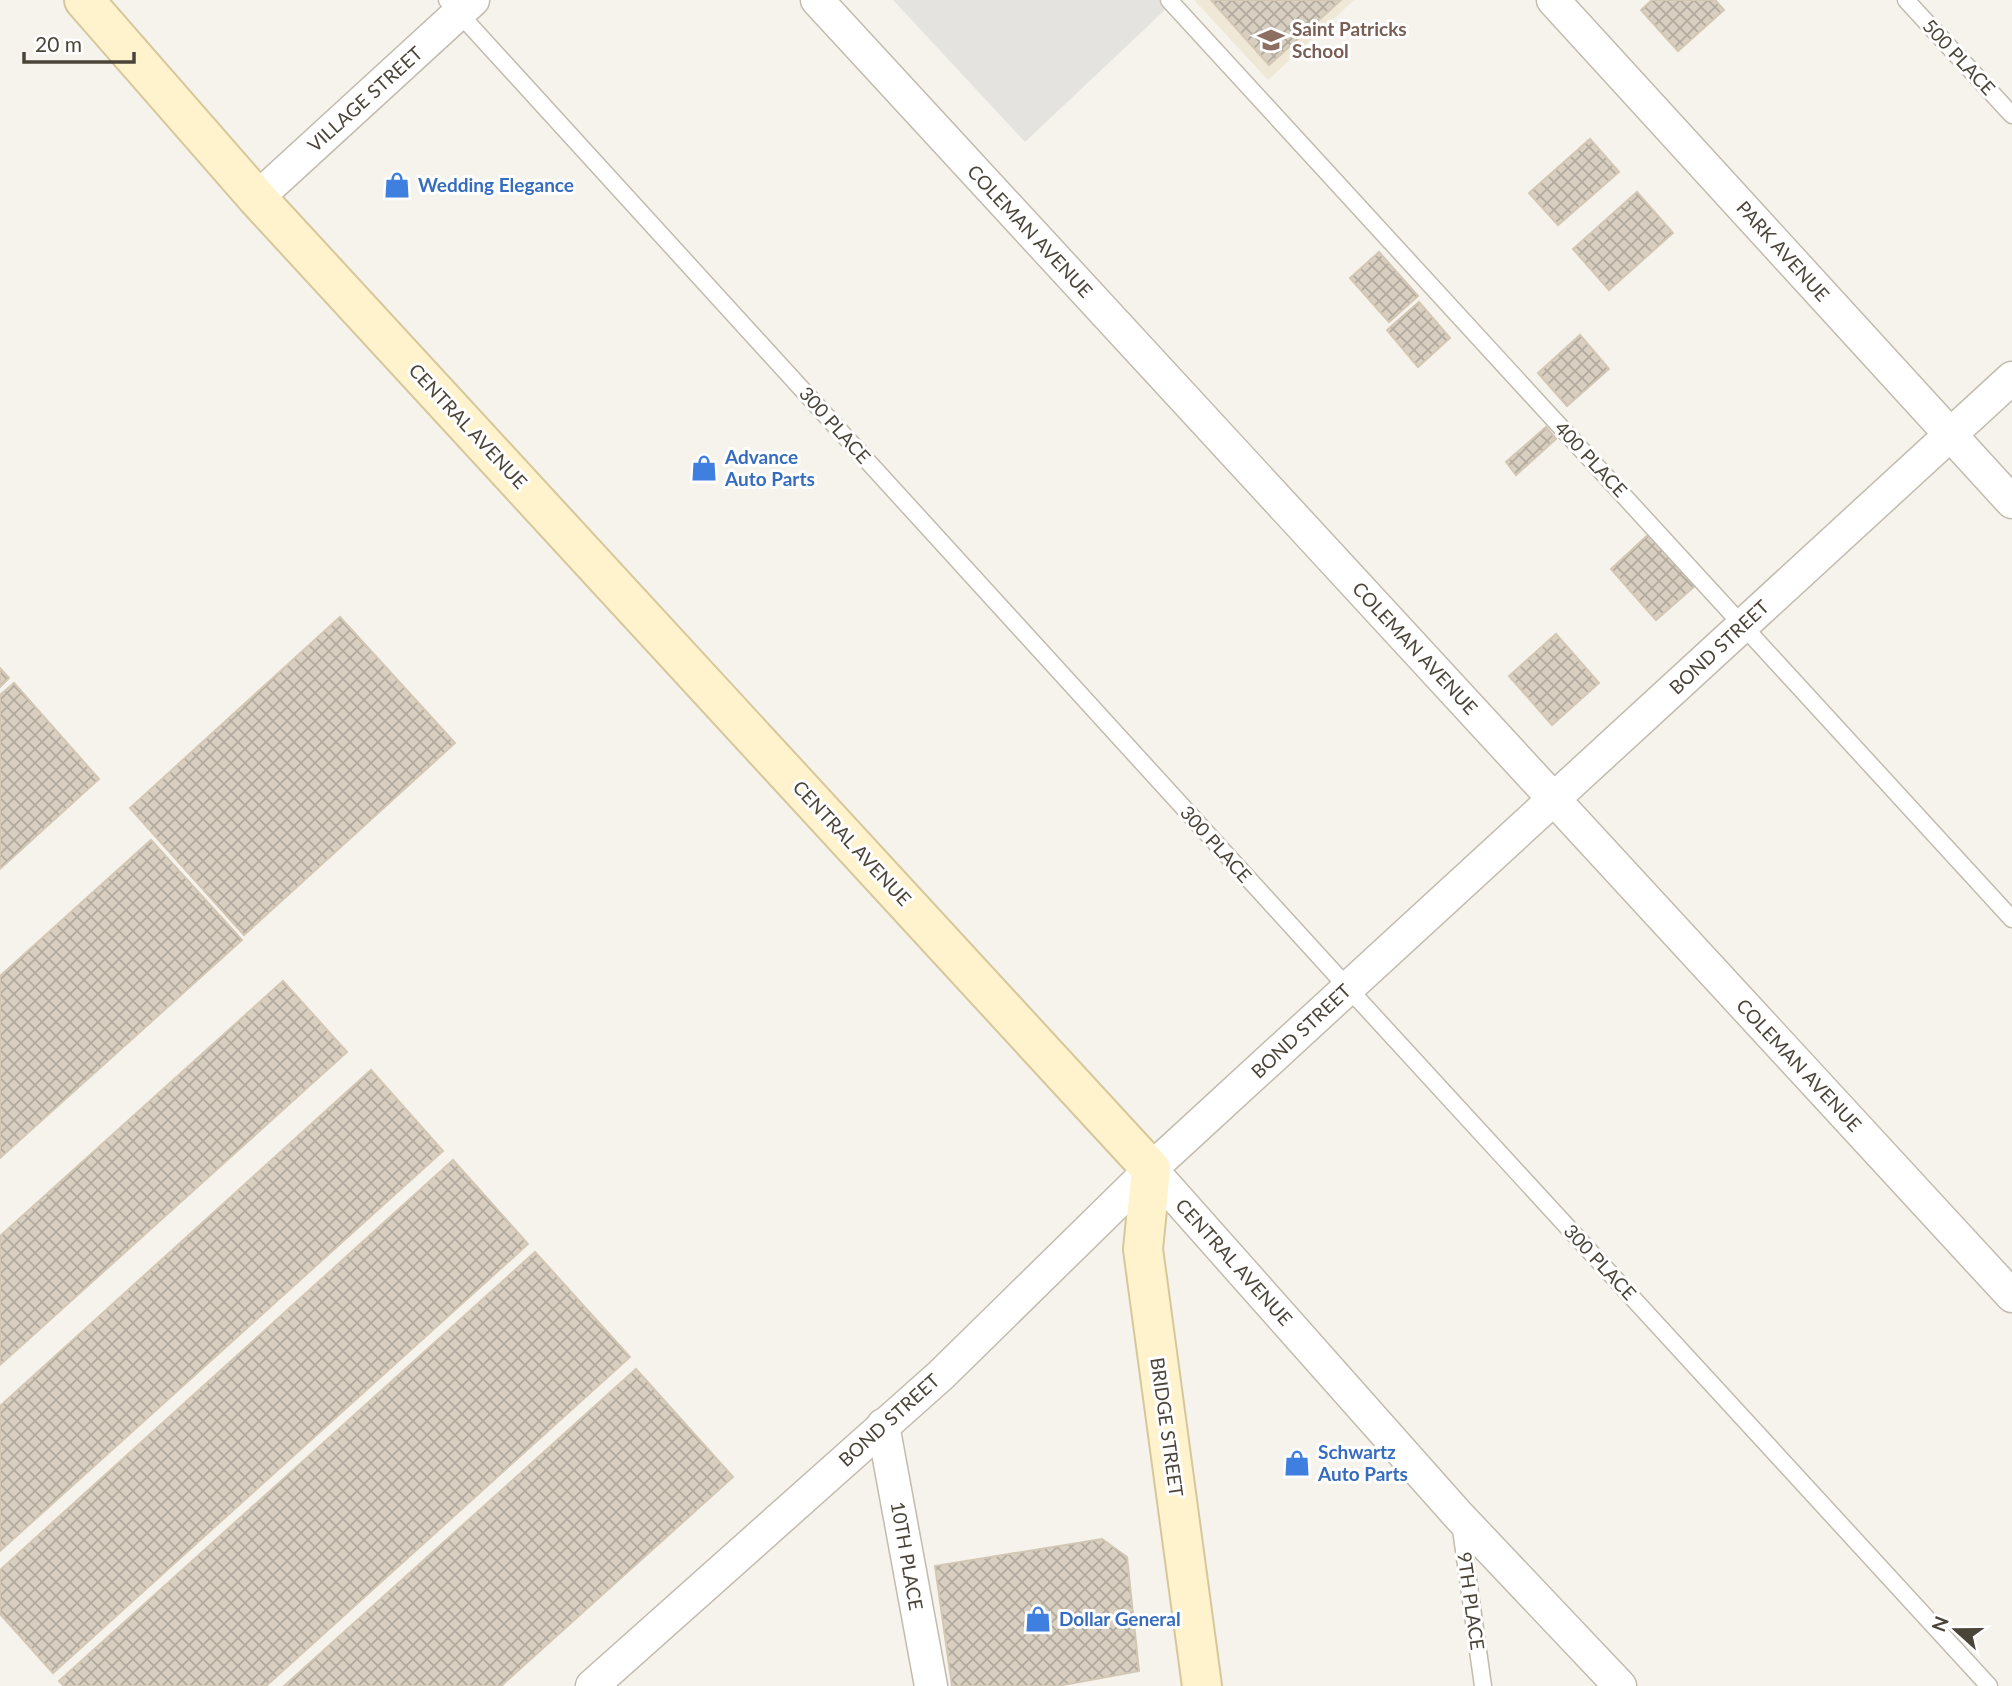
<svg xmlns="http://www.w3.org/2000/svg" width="2012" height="1686" viewBox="0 0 2012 1686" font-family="Lato,sans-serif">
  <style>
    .education { fill: #efe8d6 }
    .parking { fill: #e5e3e0 }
    .building { fill: url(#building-cross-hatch); stroke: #d3c7b4; stroke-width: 2 }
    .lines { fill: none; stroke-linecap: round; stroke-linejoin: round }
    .service-casing { stroke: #c2bbae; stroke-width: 19 }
    .minor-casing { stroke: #c2bbae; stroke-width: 35 }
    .secondary-casing { stroke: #d6c79b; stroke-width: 42 }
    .service { stroke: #fff; stroke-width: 16 }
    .minor { stroke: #fff; stroke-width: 32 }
    .secondary { stroke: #fff3cd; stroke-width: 38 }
    .labels { text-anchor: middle; stroke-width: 6; stroke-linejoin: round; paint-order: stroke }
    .education-label { font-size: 19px; font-weight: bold; fill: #785e54; stroke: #fff; text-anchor: start }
    .street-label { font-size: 19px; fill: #4b4439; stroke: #fff }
    .shop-label { font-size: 19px; font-weight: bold; fill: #366cbe; stroke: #fff; text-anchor: start }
  </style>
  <defs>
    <pattern id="building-cross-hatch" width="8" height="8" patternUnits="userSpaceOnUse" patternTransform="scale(1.75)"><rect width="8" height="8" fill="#d8cfc1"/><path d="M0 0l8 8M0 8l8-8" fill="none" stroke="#b1aa9e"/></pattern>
  </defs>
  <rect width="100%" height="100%" fill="#f6f3ec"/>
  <polygon class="education" points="1194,0 1354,0 1268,80"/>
  <polygon class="parking" points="893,0 1159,0 1167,8 1025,142"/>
  <g class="building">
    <polygon points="1211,0 1341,0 1269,65"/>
    <polygon points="1652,0 1715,0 1724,10 1678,51 1641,10"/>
    <polygon points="1590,139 1619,172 1558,225 1529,193"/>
    <polygon points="1637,192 1673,233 1609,290 1573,249"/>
    <polygon points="1379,252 1418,296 1389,322 1350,278"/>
    <polygon points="1419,302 1450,338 1418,367 1387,330"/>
    <polygon points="1580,335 1609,369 1567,406 1538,373"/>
    <polygon points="1546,427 1556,439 1516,475 1506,462"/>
    <polygon points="1649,534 1695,586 1656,620 1611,569"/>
    <polygon points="340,617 455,743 244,935 130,808"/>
    <polygon points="1556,634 1599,683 1552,725 1509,676"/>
    <polygon points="0,668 9,678 0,687"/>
    <polygon points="14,683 99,779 0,869 0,695"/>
    <polygon points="151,840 242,940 0,1158 0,976"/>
    <polygon points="283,981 347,1052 0,1365 0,1236"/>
    <polygon points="371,1070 443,1151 0,1551 0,1406"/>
    <polygon points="453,1160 528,1244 53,1673 0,1614 0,1570"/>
    <polygon points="535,1252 630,1357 266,1686 64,1686 59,1681"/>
    <polygon points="636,1369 733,1477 501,1686 284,1686"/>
    <polygon points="1102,1539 1127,1557 1139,1671 1058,1686 952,1686 935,1566"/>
  </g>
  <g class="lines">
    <g class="service-casing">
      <g id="service">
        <polyline points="447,0 1348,988 1989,1686"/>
        <polyline points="1169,0 2012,919"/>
        <polyline points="1906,0 2012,115"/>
        <polyline points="1460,1522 1483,1686"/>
      </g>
    </g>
    <g class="minor-casing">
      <g id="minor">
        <polyline points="817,0 2012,1296"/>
        <polyline points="1553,0 2012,502"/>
        <polyline points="257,198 473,0"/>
        <polyline points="1151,1169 1459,1516 1620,1686"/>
        <polyline points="883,1425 931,1686"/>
        <polyline points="592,1686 941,1375 1151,1169 2012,378"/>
      </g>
    </g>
    <g class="secondary-casing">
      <polyline id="secondary" points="84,0 257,198 1151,1169 1143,1249 1202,1686"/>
    </g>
    <use href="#service" class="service"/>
    <use href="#minor" class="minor"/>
    <use href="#secondary" class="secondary"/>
  </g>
  <defs>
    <g id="school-bare" transform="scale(2.1)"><path d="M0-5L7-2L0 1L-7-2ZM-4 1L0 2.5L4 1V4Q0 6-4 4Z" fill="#8d6e63" stroke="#fff" stroke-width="2.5" paint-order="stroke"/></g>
    <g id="shop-bare" transform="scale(2.1)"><path d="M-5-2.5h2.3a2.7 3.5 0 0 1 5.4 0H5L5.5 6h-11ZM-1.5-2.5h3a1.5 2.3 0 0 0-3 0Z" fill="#3f7fe0" stroke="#fff" stroke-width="2.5" paint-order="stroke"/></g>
  </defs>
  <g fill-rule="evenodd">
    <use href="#school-bare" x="1271" y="40"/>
    <use href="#shop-bare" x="397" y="185"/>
    <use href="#shop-bare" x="704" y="468"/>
    <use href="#shop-bare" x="1297" y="1463"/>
    <use href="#shop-bare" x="1038" y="1619"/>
  </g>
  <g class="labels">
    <g class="education-label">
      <text x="1292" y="36">Saint Patricks<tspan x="1292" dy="22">School</tspan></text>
    </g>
    <g class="street-label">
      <text transform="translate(1959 57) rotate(47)" y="7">500 PLACE</text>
      <text transform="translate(365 99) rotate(-42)" y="7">VILLAGE STREET</text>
      <text transform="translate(1030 231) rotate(47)" y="7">COLEMAN AVENUE</text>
      <text transform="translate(1783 251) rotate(48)" y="7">PARK AVENUE</text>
      <text transform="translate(835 425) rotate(48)" y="7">300 PLACE</text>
      <text transform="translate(468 426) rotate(47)" y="7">CENTRAL AVENUE</text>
      <text transform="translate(1591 459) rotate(47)" y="7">400 PLACE</text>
      <text transform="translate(1719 647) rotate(-43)" y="7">BOND STREET</text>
      <text transform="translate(1415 648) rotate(47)" y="7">COLEMAN AVENUE</text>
      <text transform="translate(852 843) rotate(47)" y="7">CENTRAL AVENUE</text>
      <text transform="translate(1216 844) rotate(48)" y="7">300 PLACE</text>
      <text transform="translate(1301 1031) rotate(-43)" y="7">BOND STREET</text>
      <text transform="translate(1799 1065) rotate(47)" y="7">COLEMAN AVENUE</text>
      <text transform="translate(1234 1262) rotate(48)" y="7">CENTRAL AVENUE</text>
      <text transform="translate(1600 1262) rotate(47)" y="7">300 PLACE</text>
      <text transform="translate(889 1420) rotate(-42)" y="7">BOND STREET</text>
      <text transform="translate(1167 1427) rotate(82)" y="7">BRIDGE STREET</text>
      <text transform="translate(907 1556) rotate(80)" y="7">10TH PLACE</text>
      <text transform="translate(1471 1601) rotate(82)" y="7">9TH PLACE</text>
    </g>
    <g class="shop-label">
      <text x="418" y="192">Wedding Elegance</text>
      <text x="725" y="464">Advance<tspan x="725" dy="22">Auto Parts</tspan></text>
      <text x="1318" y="1459">Schwartz<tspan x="1318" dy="22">Auto Parts</tspan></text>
      <text x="1059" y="1626">Dollar General</text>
    </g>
  </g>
  <g transform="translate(1956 1630) rotate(291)" stroke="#ffffff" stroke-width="5" paint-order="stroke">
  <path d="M0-5L12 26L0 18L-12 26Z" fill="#4b4439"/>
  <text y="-10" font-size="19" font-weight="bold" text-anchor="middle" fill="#4b4439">N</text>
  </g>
  <path d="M24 52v10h110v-10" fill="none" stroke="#4b4439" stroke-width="3.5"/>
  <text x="35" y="52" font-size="21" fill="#4b4439" stroke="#ffffff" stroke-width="5" paint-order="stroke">20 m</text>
</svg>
